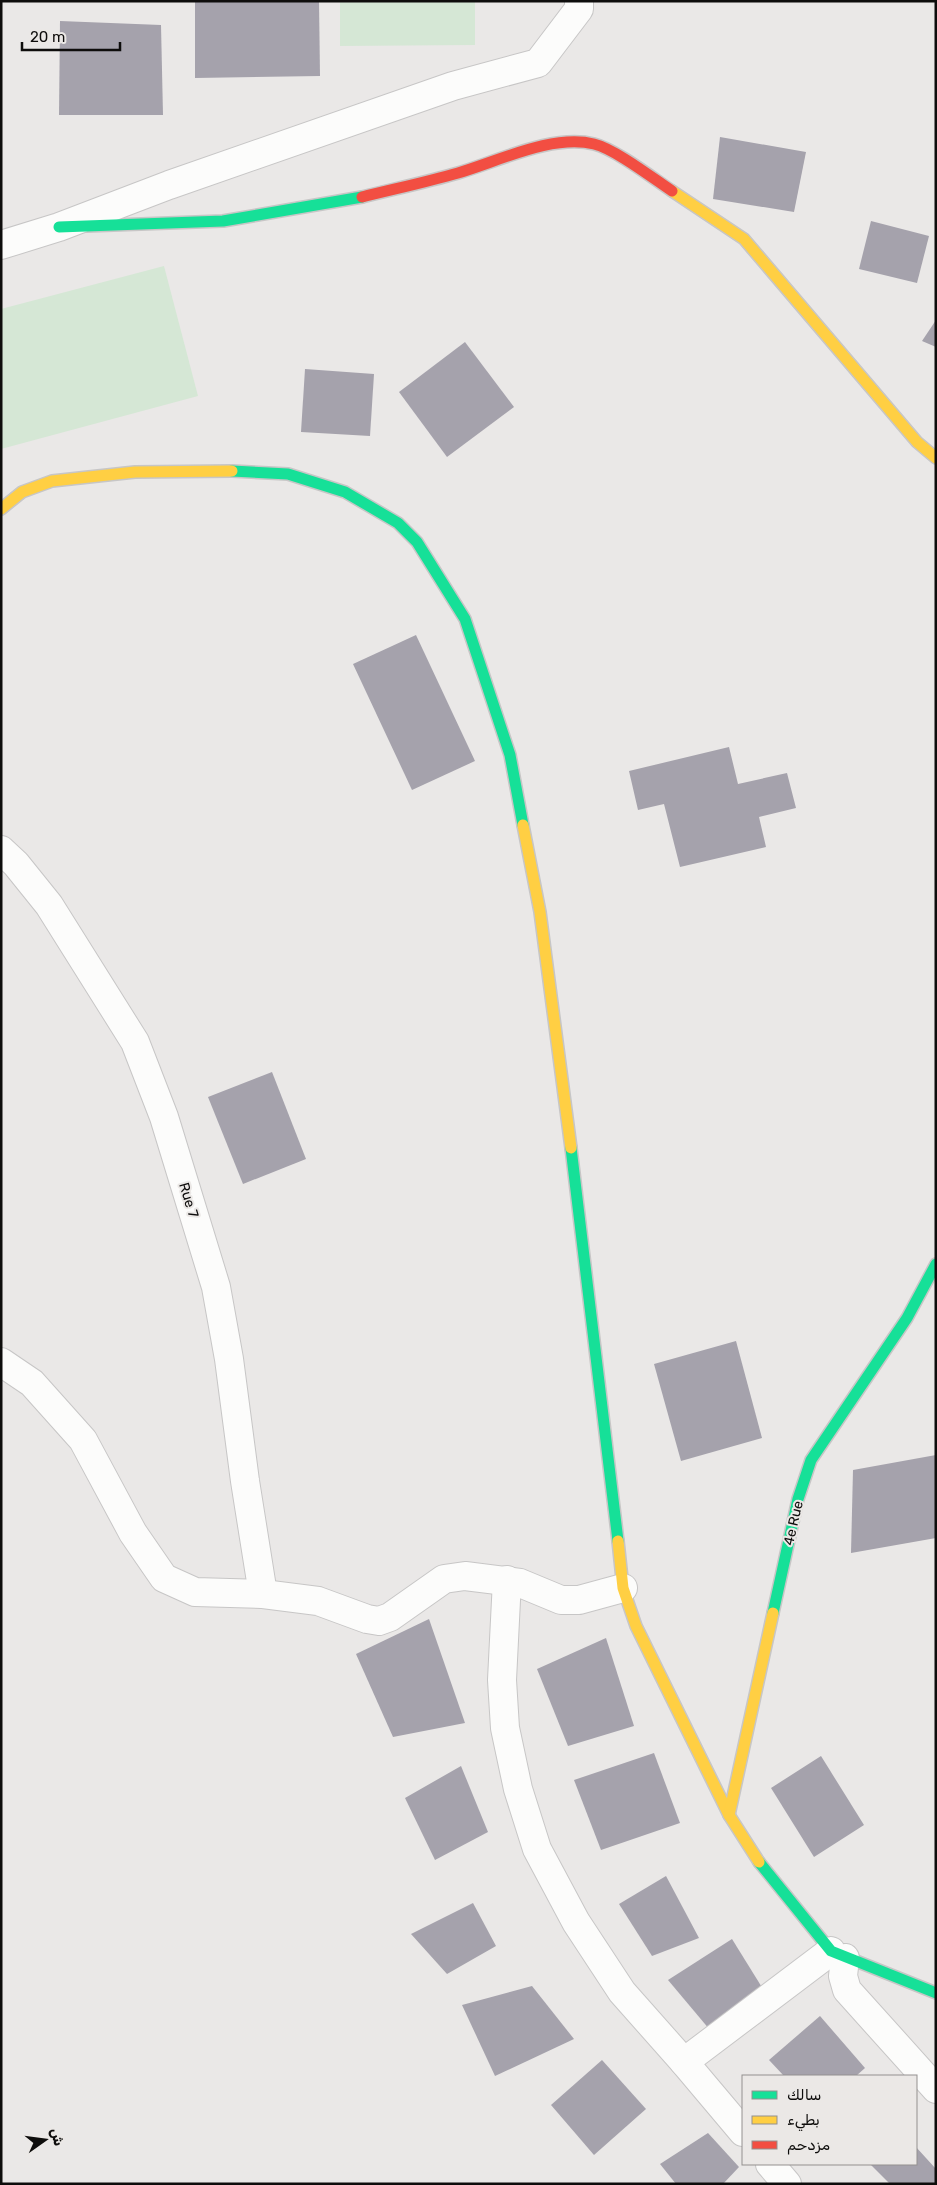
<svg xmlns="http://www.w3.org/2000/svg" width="937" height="2185" viewBox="0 0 937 2185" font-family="Rubik,Vazirmatn,sans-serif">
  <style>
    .pitch { fill: #d5e7d5 }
    .building { fill: #a5a2ac }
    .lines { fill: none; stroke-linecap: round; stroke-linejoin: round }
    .street-casing { stroke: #c7c6c6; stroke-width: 30 }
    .fast-casing { stroke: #c7c6c6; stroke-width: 14 }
    .slow-casing { stroke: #c7c6c6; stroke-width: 14 }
    .jam-casing { stroke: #c7c6c6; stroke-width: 14 }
    .street { stroke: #fcfcfb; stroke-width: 28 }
    .fast { stroke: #16e098; stroke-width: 11 }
    .slow { stroke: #ffcf43; stroke-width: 11 }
    .jam { stroke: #f24e42; stroke-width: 11 }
    .labels { text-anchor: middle; stroke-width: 4; stroke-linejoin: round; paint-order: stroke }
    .street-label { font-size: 14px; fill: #0e0d0c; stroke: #ebe8e6 }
  </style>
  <rect width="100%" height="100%" fill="#eae8e7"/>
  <g class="pitch">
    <polygon points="340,1 475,1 475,45 340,46"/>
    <polygon points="164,266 198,396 1,449 1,309"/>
  </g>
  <g class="building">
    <polygon points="195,1 319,1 320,76 195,78"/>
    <polygon points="60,21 161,25 163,115 59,115"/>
    <polygon points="720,137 806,152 794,212 713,199"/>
    <polygon points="871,221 929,236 917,283 859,269"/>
    <polygon points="936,320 936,347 922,341"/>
    <polygon points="465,342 514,407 447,457 399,392"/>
    <polygon points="305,369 374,374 370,436 301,432"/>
    <polygon points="416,635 475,761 412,790 353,664"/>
    <polygon points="729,747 738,784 787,773 796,808 759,817 766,847 680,867 664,804 638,810 629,771"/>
    <polygon points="272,1072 306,1159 243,1184 208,1097"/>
    <polygon points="736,1341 762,1438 681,1461 654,1364"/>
    <polygon points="936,1455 936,1538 851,1553 853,1470"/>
    <polygon points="429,1619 465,1723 393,1737 356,1654"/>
    <polygon points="606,1638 634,1726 568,1746 537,1669"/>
    <polygon points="654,1753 680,1823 601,1850 574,1780"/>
    <polygon points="821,1756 864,1825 814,1857 771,1788"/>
    <polygon points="461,1766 488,1832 435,1860 405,1798"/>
    <polygon points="666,1876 699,1938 652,1956 619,1904"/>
    <polygon points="473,1903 496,1946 447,1974 411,1934"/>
    <polygon points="732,1939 763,1989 710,2030 668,1980"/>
    <polygon points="532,1986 574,2039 495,2076 462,2005"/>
    <polygon points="820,2016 865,2068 856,2076 784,2076 769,2060"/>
    <polygon points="602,2060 646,2109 594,2155 551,2105"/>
    <polygon points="708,2133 739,2167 723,2184 676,2184 660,2164"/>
    <polygon points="916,2147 936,2169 936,2184 890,2184 870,2164 916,2164"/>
  </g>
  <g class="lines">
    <g class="street-casing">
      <g id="street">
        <polyline points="1,245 59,227 169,185 453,86 538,63 579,9 579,1"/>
        <polyline points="1,850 16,864 49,905 135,1042 164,1117 216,1287 229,1359 245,1481 263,1594"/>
        <polyline points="1,1362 32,1383 83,1440 133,1533 164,1578 195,1592 263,1594 318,1601 367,1619 379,1621 390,1617 444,1579 465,1576 520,1583 561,1600 579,1600 623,1588"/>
        <polyline points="507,1580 502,1680 505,1728 518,1789 537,1849 576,1922 622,1992 684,2062 743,2132"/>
        <polyline points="845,1958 843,1976 847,1990 936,2089"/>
        <polyline points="684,2062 831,1951"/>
        <polyline points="770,2164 787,2184"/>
      </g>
    </g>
    <g class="fast-casing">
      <g id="fast">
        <polyline points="59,227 223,221 362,197"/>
        <polyline points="232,471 288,474 345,492 398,523 417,542 465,619 510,755 523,825"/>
        <polyline points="571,1148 618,1541"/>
        <polyline points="773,1613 798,1499 811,1460 907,1318 936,1264"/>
        <polyline points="759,1862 831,1951 936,1993"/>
      </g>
    </g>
    <g class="slow-casing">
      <g id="slow">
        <polyline points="672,191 744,239 917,442 936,458"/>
        <polyline points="1,509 22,492 52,481 135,472 232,471"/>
        <polyline points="523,825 540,912 571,1148"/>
        <polyline points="618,1541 623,1588 636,1626 729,1815 759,1862"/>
        <polyline points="729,1815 773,1613"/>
      </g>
    </g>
    <g class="jam-casing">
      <path id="jam" d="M362 197C394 189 427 182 458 173 499 161 552 134 594 144 615 149 654 179 672 191"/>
    </g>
    <use href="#street" class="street"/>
    <use href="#fast" class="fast"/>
    <use href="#slow" class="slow"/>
    <use href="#jam" class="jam"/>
  </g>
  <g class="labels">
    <g class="street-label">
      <text transform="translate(189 1200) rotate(73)" y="5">Rue 7</text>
      <text transform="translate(793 1523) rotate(-77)" y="5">4e Rue</text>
    </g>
  </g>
  <rect width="937" height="2185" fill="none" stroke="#0e0d0c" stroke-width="5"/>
  <rect x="742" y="2075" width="175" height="90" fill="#ebe8e6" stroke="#93908f"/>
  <rect x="752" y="2091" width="25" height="8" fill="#16e098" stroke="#93908f"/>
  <text x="787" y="2100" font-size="15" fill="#0e0d0c">سالك</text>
  <rect x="752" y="2116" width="25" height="8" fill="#ffcf43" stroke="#93908f"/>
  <text x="787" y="2125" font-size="15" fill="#0e0d0c">بطيء</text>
  <rect x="752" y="2141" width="25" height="8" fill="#f24e42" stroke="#93908f"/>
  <text x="787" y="2150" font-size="15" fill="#0e0d0c">مزدحم</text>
  <g transform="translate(45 2140) rotate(76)" stroke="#ebe8e6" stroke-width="4" paint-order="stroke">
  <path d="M0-4L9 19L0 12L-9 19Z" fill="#0e0d0c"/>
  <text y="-8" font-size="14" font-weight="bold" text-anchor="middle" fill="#0e0d0c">ش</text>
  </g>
  <path d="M22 42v8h98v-8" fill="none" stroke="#0e0d0c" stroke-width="2.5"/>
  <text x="30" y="42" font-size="15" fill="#0e0d0c" stroke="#ebe8e6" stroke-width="4" paint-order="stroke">20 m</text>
</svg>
